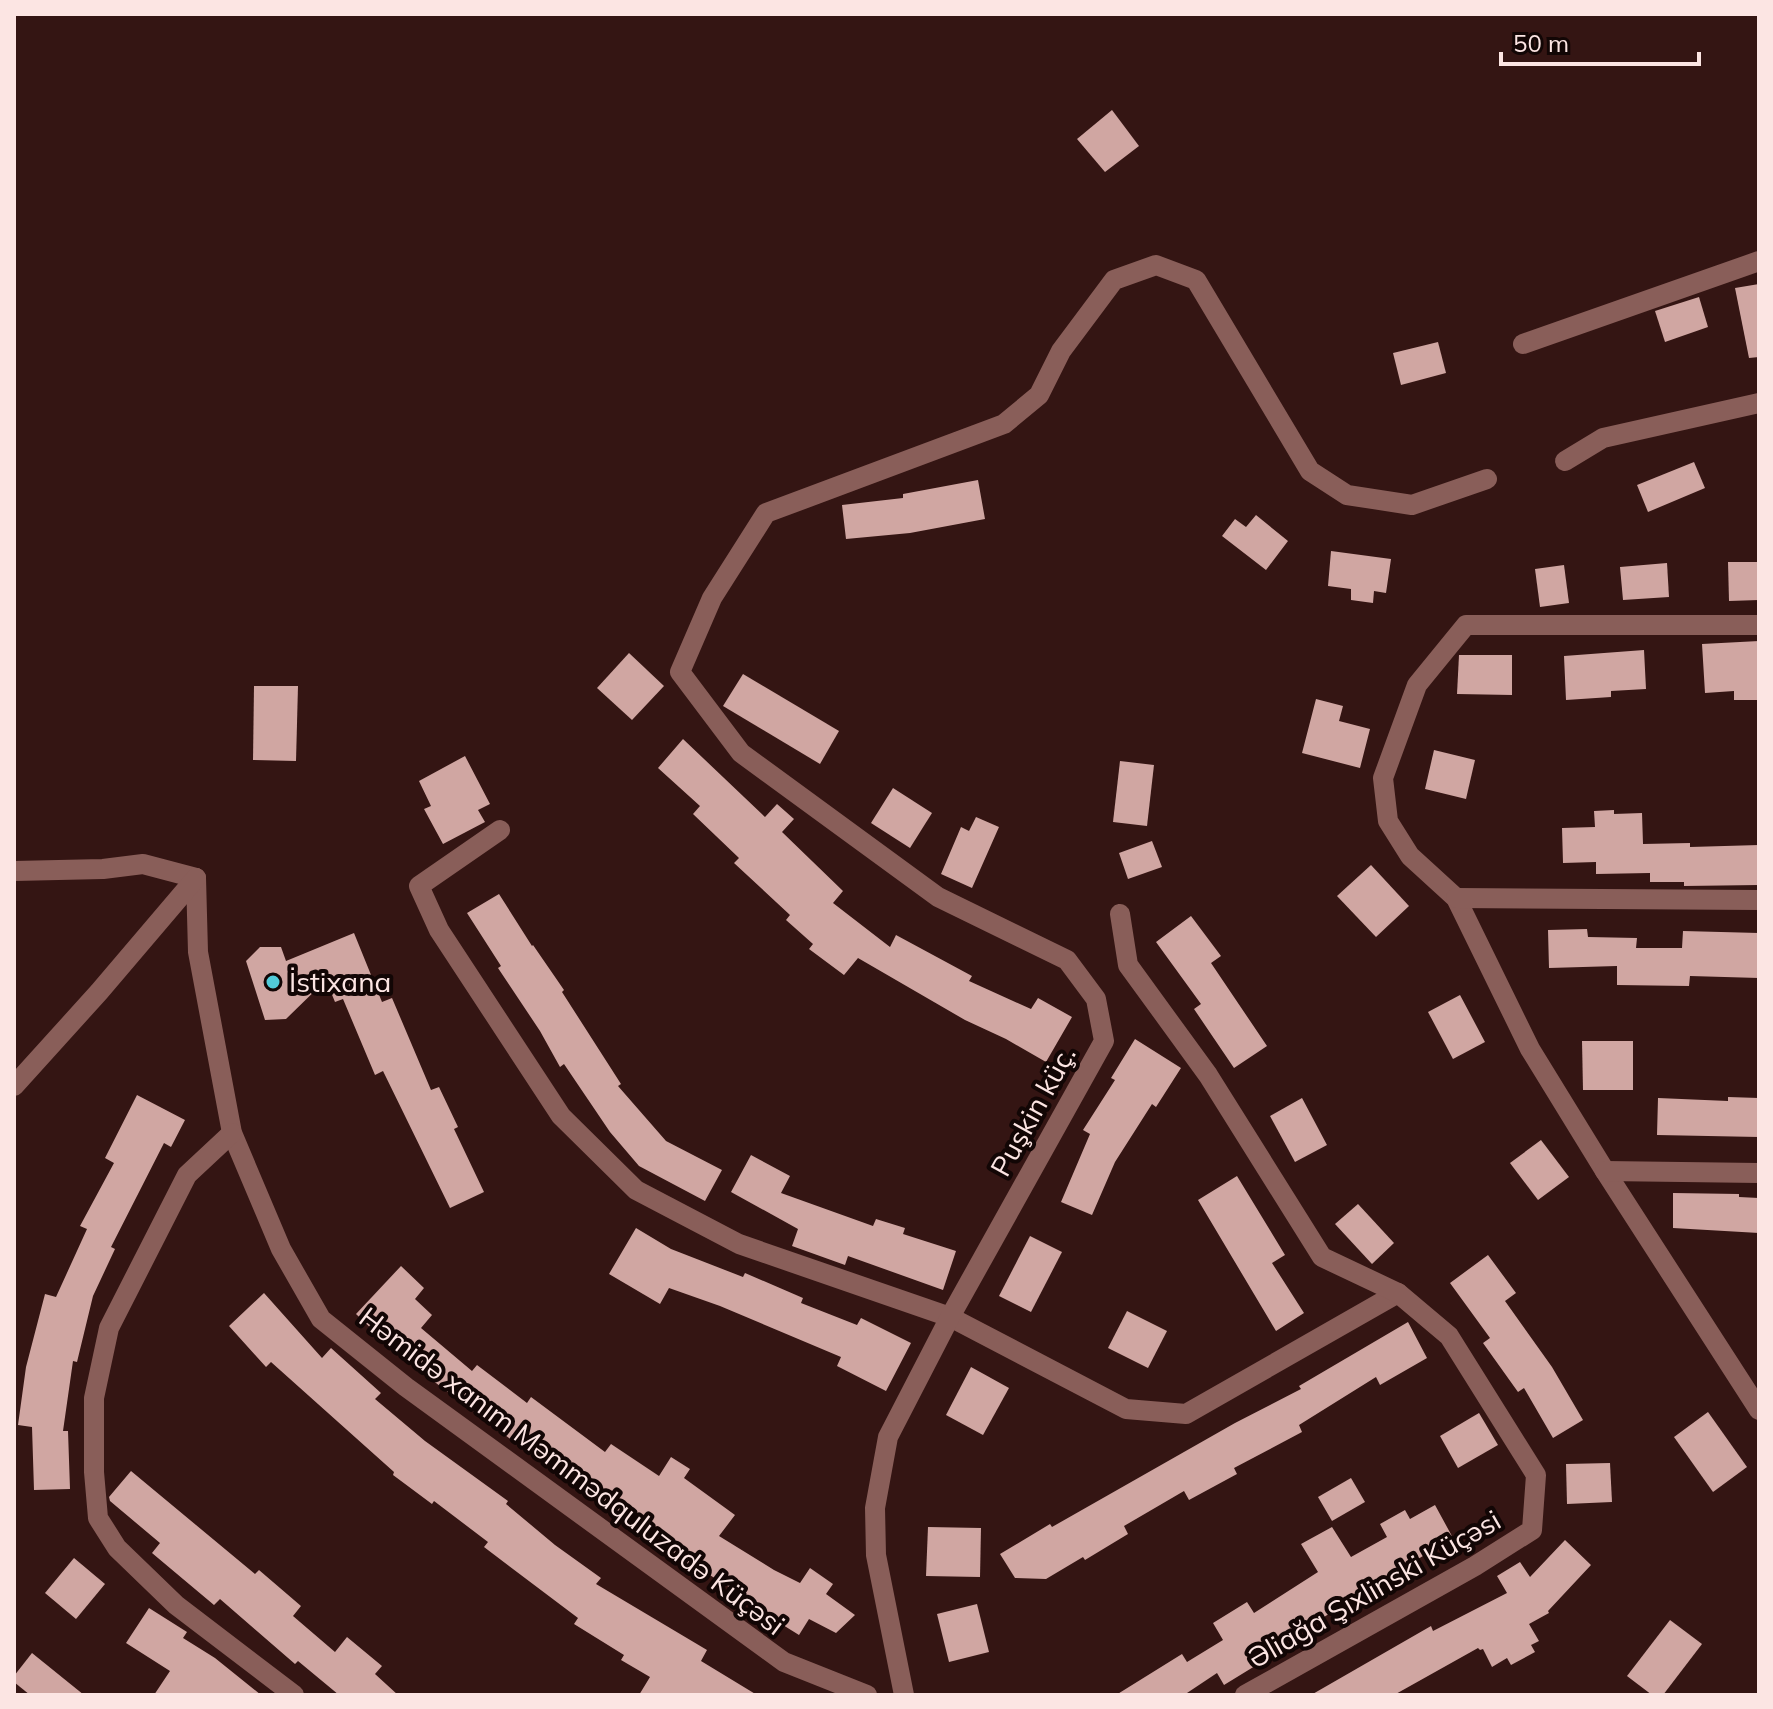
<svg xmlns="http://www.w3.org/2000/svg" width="1773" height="1709" viewBox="0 0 1773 1709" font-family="Mulish,sans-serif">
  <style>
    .building { fill: #d0a6a2 }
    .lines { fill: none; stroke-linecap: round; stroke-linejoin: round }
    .minor { stroke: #895e59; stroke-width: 20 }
    .poi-dot { fill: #52cbd9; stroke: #120605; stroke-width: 3 }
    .labels { text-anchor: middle; stroke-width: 8; stroke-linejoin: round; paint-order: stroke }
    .poi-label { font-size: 28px; fill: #fce5e3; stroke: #120605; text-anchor: start }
    .street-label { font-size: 28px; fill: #fce5e3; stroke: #120605 }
  </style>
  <rect width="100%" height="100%" fill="#341513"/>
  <g class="building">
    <polygon points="1112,110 1139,146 1105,172 1077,139"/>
    <polygon points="1759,284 1759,357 1749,358 1735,288"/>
    <polygon points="1699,297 1708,327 1665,342 1655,311"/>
    <polygon points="1438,342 1446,373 1401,385 1393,353"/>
    <polygon points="1694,462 1705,488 1648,512 1637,485"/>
    <polygon points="978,480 985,519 910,533 846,539 842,505 903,498 903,494"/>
    <polygon points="1256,515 1288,541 1266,570 1222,536 1235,519 1246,527"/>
    <polygon points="1331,551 1391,559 1386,593 1374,591 1373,603 1351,600 1351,589 1328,586"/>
    <polygon points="1728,562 1759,562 1759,600 1729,601"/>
    <polygon points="1667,563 1669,597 1623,600 1620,567"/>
    <polygon points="1564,565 1569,603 1540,607 1535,569"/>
    <polygon points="1759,641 1759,700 1734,700 1734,691 1705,693 1702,644"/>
    <polygon points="1644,650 1646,689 1611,691 1611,697 1566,700 1564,656"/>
    <polygon points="629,653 664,686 632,720 597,688"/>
    <polygon points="1459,655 1512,655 1512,695 1457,694"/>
    <polygon points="743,674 839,731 820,764 723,706"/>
    <polygon points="254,686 298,686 296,761 253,760"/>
    <polygon points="1316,699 1343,706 1339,721 1370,729 1360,768 1302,753"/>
    <polygon points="683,739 765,817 777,804 794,819 782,832 843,891 833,903 890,947 896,935 972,976 969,981 1031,1009 1038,998 1072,1017 1046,1062 1006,1039 965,1020 858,958 844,975 809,949 813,944 786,920 790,915 734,863 739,858 693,814 700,806 658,768"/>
    <polygon points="1434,750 1475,760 1466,799 1425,789"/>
    <polygon points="465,756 490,804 478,810 485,822 443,844 424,809 431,806 419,781"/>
    <polygon points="1120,761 1154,765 1147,826 1113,822"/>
    <polygon points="893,788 932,813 910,848 871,823"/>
    <polygon points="1614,810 1614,814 1642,813 1643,844 1690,843 1690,847 1759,845 1759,885 1684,886 1684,882 1650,882 1650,873 1596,874 1596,862 1563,863 1562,828 1595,827 1594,811"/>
    <polygon points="976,817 999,827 972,888 941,874 961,827 969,831"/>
    <polygon points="1152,841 1162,867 1128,879 1119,853"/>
    <polygon points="1371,865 1409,906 1376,937 1337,896"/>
    <polygon points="499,894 532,946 533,945 564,990 562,992 621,1084 618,1086 666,1141 722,1170 705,1201 639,1166 610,1132 564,1064 560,1067 540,1031 498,968 501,966 467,913"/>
    <polygon points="1191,916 1221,956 1211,963 1267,1046 1234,1068 1194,1009 1201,1004 1156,942"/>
    <polygon points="1587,929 1588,937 1637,938 1636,948 1682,948 1683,931 1759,933 1759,978 1690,976 1689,986 1617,985 1617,966 1549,968 1548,930"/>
    <polygon points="354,933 382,1002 392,998 431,1090 439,1087 458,1127 454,1129 484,1192 450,1208 383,1071 375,1075 343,999 335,1002 326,980 286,1019 265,1020 246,961 260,947 281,947 286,961"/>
    <polygon points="1460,995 1485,1042 1453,1059 1428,1012"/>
    <polygon points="1135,1039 1181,1068 1156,1107 1152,1104 1115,1162 1092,1215 1061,1202 1090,1134 1083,1130 1115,1080 1111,1078"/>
    <polygon points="1582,1041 1633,1041 1633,1090 1583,1090"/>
    <polygon points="137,1095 185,1120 171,1147 164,1143 111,1247 115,1249 93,1296 77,1362 73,1361 63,1431 68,1431 70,1489 34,1490 32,1427 18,1425 26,1367 45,1294 56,1297 87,1229 80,1226 114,1163 105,1158"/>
    <polygon points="1728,1097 1759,1098 1759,1137 1657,1135 1658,1098 1728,1101"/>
    <polygon points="1302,1098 1327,1145 1295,1162 1270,1116"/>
    <polygon points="1541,1140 1569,1177 1538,1200 1510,1163"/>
    <polygon points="751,1155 790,1176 781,1193 873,1226 876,1219 905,1228 903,1234 956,1251 943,1290 848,1256 845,1265 792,1246 798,1229 731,1192"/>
    <polygon points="1237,1176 1285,1255 1272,1263 1304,1313 1276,1331 1198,1200"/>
    <polygon points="1673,1193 1739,1194 1739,1197 1759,1198 1759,1233 1673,1228"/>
    <polygon points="1358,1204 1394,1243 1372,1264 1335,1224"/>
    <polygon points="636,1228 671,1249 743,1277 745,1273 803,1298 801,1303 857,1325 861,1318 911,1343 886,1391 837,1366 841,1357 720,1306 669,1288 660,1304 609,1274"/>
    <polygon points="1030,1236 1062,1252 1031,1312 999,1296"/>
    <polygon points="1488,1255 1516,1293 1505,1301 1552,1367 1583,1420 1553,1438 1524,1388 1518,1392 1483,1343 1490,1338 1450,1283"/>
    <polygon points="401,1266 424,1288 415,1299 432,1315 421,1328 472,1371 477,1365 527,1403 531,1397 605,1452 611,1444 659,1476 671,1457 690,1469 684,1478 735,1515 719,1536 774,1570 800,1583 810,1568 833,1584 826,1594 855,1615 836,1633 809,1619 799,1635 754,1607 756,1604 697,1567 695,1570 646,1534 642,1539 626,1528 629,1522 546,1466 432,1380 397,1353 356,1314"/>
    <polygon points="264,1293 322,1358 331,1348 381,1393 375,1399 425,1441 508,1501 506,1504 555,1545 601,1578 596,1584 707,1650 701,1661 757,1695 639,1695 650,1677 621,1660 624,1655 574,1624 578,1618 484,1547 488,1542 434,1501 432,1504 393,1475 394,1472 271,1362 266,1367 229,1326"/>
    <polygon points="1127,1311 1167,1331 1148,1368 1108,1348"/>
    <polygon points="1408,1322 1427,1358 1380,1385 1376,1377 1299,1425 1302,1432 1234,1468 1237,1474 1189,1500 1184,1491 1124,1526 1128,1534 1085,1560 1083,1557 1046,1579 1015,1578 1000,1554 1050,1524 1052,1527 1235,1423 1301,1389 1299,1386"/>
    <polygon points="971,1367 1009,1388 983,1435 946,1415"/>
    <polygon points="1708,1412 1747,1467 1713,1492 1674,1437"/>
    <polygon points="1479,1413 1498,1445 1458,1468 1440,1436"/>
    <polygon points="1610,1463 1612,1502 1567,1504 1566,1464"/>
    <polygon points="131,1471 255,1574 259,1570 301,1606 293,1616 335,1652 347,1637 382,1666 375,1674 398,1695 339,1695 298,1661 295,1664 220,1599 214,1605 152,1553 160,1543 110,1501 109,1497"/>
    <polygon points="1351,1478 1365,1502 1332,1521 1318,1497"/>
    <polygon points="1435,1505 1453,1538 1378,1583 1381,1587 1363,1598 1366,1603 1345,1616 1340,1607 1292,1637 1288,1631 1248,1655 1255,1666 1224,1685 1217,1673 1184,1695 1116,1695 1182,1654 1187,1662 1223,1640 1213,1623 1247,1602 1254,1613 1318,1572 1301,1544 1332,1527 1351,1557 1387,1537 1380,1524 1405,1510 1410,1519"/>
    <polygon points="928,1527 981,1528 980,1577 926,1576"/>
    <polygon points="1565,1540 1591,1565 1548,1611 1549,1613 1529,1624 1539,1641 1531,1645 1535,1652 1511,1665 1507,1658 1492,1667 1483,1649 1480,1650 1478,1648 1394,1695 1311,1695 1431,1626 1433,1631 1507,1593 1497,1576 1520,1562 1530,1577"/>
    <polygon points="74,1558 105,1584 76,1619 45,1593"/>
    <polygon points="977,1604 989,1652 949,1662 937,1614"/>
    <polygon points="149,1608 187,1632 183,1638 215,1658 261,1695 154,1695 170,1671 126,1643"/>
    <polygon points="1670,1620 1702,1644 1663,1695 1652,1695 1627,1676"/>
    <polygon points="32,1653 84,1695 30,1695 14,1682 14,1676"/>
  </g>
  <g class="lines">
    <g class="minor">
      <polyline points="1523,344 1759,261"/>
      <polyline points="1565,461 1603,438 1759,403"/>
      <polyline points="1759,625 1466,625 1417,685 1383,778 1388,821 1410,856 1456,898 1530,1049 1605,1171 1759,1410"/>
      <polyline points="500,830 419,886 439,930 561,1116 636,1190 739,1244 950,1317 1126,1409 1186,1414 1398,1293"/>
      <polyline points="14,871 103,869 143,864 196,878"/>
      <polyline points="196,878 198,952 232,1133 281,1249 321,1319 406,1387 784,1662 867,1695"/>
      <polyline points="1456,898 1759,900"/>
      <polyline points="1120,914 1128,965 1208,1075 1322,1257 1398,1293 1449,1336 1536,1475 1532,1530 1475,1566 1245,1695"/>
      <polyline points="14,1086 99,992 196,878"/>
      <polyline points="232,1133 187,1175 109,1328 94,1398 94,1472 98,1518 117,1548 176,1605 294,1695"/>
      <polyline points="1605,1171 1759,1173"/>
      <polyline points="904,1695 876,1555 875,1508 888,1437 950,1317 1104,1041 1096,999 1067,960 938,897 741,753 680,672 712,598 766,513 1004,424 1039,395 1061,351 1114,280 1156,265 1196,280 1310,471 1347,495 1412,505 1487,479"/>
    </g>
  </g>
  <circle class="poi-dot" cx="273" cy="982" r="8"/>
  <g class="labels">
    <g class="poi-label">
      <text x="289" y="992">İstixana</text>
    </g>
    <g class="street-label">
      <text transform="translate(1033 1111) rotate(-61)" y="10">Puşkin küç.</text>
      <text transform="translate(572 1471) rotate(37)" y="10">Həmidə xanım Məmmədquluzadə Küçəsi</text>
      <text transform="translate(1374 1589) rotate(-30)" y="10">Əliağa Şıxlinski Küçəsi</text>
    </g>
  </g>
  <rect width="1773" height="1709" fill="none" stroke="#fce5e3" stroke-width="32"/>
  <path d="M1501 52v12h198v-12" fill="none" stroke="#fce5e3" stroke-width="4"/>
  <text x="1513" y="52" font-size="24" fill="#fce5e3" stroke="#120605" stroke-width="6" paint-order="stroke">50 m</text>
</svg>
